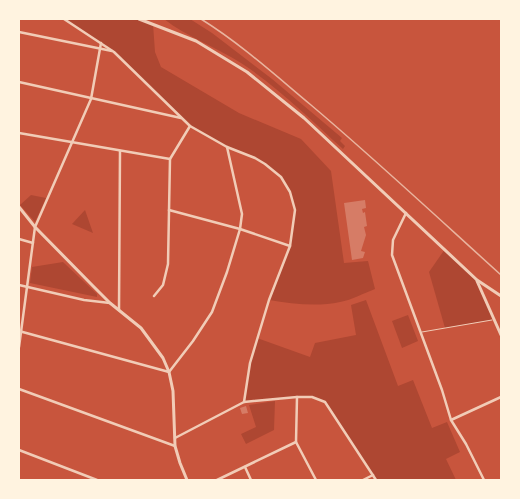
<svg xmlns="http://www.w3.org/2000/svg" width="520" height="499" viewBox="0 0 520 499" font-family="Inter,sans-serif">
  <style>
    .green { fill: #ae4732 }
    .building { fill: #d67c66 }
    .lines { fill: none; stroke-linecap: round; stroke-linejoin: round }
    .service { stroke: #f1ccb7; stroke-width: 1 }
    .minor { stroke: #f1ccb7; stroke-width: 2.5 }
    .tertiary { stroke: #f1ccb7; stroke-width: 3 }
    .rail { stroke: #e9b49f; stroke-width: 1.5 }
  </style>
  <rect width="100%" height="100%" fill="#c8553d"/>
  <g class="green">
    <path d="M64 19H139L153 24 155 52 161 67 239 113 301 139 331 171 344 263 368 261 375 289C364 293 352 300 340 302 318 307 292 304 269 300L290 246 295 210 293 201 281 177 259 160 227 147 190 126 114 52Z"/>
    <path d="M164 19H190L212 33 272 79 342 138 340 141 345 146 343 149C310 119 278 87 241 63 216 47 187 37 164 19Z"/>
    <polygon points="31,195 46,198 35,222 20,205"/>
    <polygon points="85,210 93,233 72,224"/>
    <polygon points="445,249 477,280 495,319 445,328 429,272"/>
    <polygon points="63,262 97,294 97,297 30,283 32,267"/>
    <polygon points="366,300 398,386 413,380 432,428 447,422 460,452 446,459 456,480 376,480 325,402 312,397 244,402 250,363 257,338 310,357 315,343 356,335 351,305"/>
    <polygon points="408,315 418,341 402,348 392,321"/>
    <polygon points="275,401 274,430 246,444 241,434 256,427 249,405"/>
  </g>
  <g class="building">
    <polygon points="365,200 366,208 362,209 363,213 365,212 367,226 364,227 366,235 361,251 365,252 363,258 352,260 344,203"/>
    <polygon points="246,406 248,413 242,414 240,408"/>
  </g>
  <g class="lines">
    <polyline class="service" points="422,332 492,320"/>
    <g class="minor">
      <polyline points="64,19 114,52 190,126 227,147 255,158 265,164 281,177 290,192 295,210 290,246 269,300 250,363 244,402"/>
      <polyline points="19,32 112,51"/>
      <polyline points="19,82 181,118"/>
      <polyline points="19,133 170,159"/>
      <polyline points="169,210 240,229 290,246"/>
      <polyline points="406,213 393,240 392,255 442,390 451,420 466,444 484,480"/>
      <polyline points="19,239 33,243"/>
      <polyline points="19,285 84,300 110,303"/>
      <polyline points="154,296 163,285 168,264 170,159 190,126"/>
      <polyline points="119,310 120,151"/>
      <polyline points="19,331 169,372 193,341 212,312 227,272 240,229 242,214 227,147"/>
      <polyline points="19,347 35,227 91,99 101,43"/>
      <polyline points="19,389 175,446"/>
      <polyline points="297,397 296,442 316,480"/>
      <polyline points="451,420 501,397"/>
      <polyline points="175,438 244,402 297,397 312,397 325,402 376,480"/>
      <polyline points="19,450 97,480"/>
      <polyline points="245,467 251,480"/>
      <polyline points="217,480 296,442"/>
      <polyline points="363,480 373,475"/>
    </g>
    <g class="tertiary">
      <polyline points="139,19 196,41 247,72 304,118 477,280 501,296"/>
      <polyline points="19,207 35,227 93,286 110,303 141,328 163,358 169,372 173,391 175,446 180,463 187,480"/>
      <polyline points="477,281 501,335"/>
    </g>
    <path class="rail" d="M201 19C241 44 275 75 311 105 376 160 438 218 501 275"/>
  </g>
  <rect width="520" height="499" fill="none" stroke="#fff3e0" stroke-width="40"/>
</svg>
